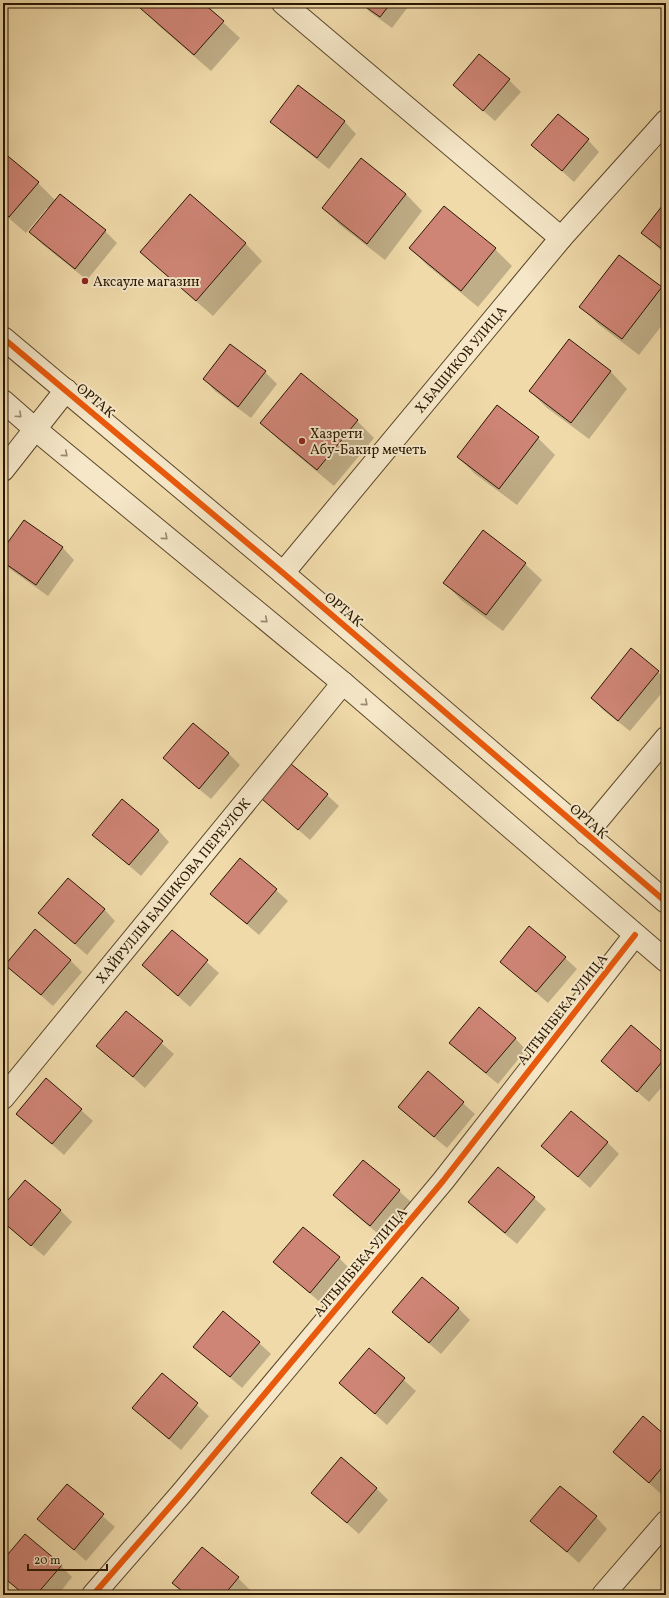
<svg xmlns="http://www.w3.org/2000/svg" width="669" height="1598" viewBox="0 0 669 1598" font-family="Vollkorn,serif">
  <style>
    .shadow { fill: #0003 }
    .building { fill: #cf8576; stroke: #291600 }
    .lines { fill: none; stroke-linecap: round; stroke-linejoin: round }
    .minor-casing { stroke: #5b472a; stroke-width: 24 }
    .minor { stroke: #f5e7c8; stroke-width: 22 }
    .cycleway-casing { stroke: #f5e7c8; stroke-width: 8 }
    .cycleway { stroke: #e8590c; stroke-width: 6 }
    .oneway { stroke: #99896e }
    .poi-dot { fill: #8f2418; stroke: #f5e7c8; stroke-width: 1.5 }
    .labels { text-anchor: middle; stroke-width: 4; stroke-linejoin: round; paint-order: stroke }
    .poi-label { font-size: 14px; fill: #291600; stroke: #f5e7c8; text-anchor: start }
    .street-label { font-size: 14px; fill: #291600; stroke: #f5e7c8 }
  </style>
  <rect width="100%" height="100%" fill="#f0daaa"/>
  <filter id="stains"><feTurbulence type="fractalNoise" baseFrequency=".005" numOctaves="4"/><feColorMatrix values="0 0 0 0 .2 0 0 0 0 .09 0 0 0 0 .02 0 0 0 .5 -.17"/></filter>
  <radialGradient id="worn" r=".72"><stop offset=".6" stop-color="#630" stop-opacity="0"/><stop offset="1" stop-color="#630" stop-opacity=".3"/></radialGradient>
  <g class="shadow">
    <polygon points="146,3 202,3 240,38 211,71 158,25 142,8"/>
    <polygon points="361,3 411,3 392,28 370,12"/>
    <polygon points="509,80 521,92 495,121 454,85"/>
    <polygon points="299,86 345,122 356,134 329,169 283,133 271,122"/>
    <polygon points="588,140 599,152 574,182 533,145"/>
    <polygon points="3,153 38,183 56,201 105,231 117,243 87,280 42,244 30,232 49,210 47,208 26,233 3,213"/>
    <polygon points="406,194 422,211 385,260 340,225 323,208"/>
    <polygon points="190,195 246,244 262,261 213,316 158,268 141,252"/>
    <polygon points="666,203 666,255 643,233"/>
    <polygon points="410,248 495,249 512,266 478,307 427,265"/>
    <polygon points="661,288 666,292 666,320 639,355 598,324 581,307"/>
    <polygon points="569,340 611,372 627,389 589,439 547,408 530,391"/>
    <polygon points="230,345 265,372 277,384 251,418 215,391 204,379"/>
    <polygon points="301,374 357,421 374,438 334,486 278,439 261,423"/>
    <polygon points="497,406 538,438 555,455 517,505 475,474 458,457"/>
    <polygon points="24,521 63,548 74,560 48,596 10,569 3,562 3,551"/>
    <polygon points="525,564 542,580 503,631 461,600 445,583"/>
    <polygon points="3,638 8,643 3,650"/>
    <polygon points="631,649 666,679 666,688 630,731 603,710 592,698"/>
    <polygon points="193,724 229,754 240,765 211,799 176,770 164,758"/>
    <polygon points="327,795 339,806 310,840 263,799"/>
    <polygon points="158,830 169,842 141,876 93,834"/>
    <polygon points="276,890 288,901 259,935 212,894"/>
    <polygon points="104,909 115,921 87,955 39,913"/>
    <polygon points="172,931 219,973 190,1007 143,965"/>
    <polygon points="565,958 577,969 548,1003 501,962"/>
    <polygon points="70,960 82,972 53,1006 6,965"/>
    <polygon points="126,1012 174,1054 145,1088 98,1046"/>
    <polygon points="515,1038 526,1050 498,1084 462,1054 450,1043"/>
    <polygon points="3,1056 7,1060 3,1065"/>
    <polygon points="666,1057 666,1082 649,1102 602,1061"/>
    <polygon points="428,1072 475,1114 447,1148 411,1118 399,1107"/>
    <polygon points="81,1110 93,1121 64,1155 17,1114"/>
    <polygon points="607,1142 619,1154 590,1188 543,1146"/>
    <polygon points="25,1181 61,1211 72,1222 44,1256 3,1222 3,1207"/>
    <polygon points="399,1191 411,1202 382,1237 346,1207 334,1195"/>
    <polygon points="534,1198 546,1209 517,1244 481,1214 469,1202"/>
    <polygon points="339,1258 351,1270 322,1304 274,1262"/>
    <polygon points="458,1308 470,1320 441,1354 393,1312"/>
    <polygon points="259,1343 271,1354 242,1388 195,1347"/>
    <polygon points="369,1349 416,1391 387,1425 340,1383"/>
    <polygon points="162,1374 209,1416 181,1450 133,1408"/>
    <polygon points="666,1438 666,1488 661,1494 614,1452"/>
    <polygon points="67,1485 115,1527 86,1561 39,1519"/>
    <polygon points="376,1488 388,1500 359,1534 312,1493"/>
    <polygon points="596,1517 607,1529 579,1563 532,1521"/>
    <polygon points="202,1549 238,1578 250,1590 246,1595 186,1595 174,1583"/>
    <polygon points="3,1562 61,1566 72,1577 58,1595 24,1595 3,1577"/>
  </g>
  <g class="building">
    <polygon points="145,3 203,3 224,21 194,55 140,8"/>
    <polygon points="360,3 391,3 380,17"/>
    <polygon points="479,54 510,79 483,111 453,85"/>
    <polygon points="298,85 345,121 317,158 270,122"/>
    <polygon points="558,114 589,139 562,171 531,145"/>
    <polygon points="3,152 39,182 9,217 3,212"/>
    <polygon points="361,158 406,194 367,244 322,208"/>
    <polygon points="60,194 106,230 75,269 29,232"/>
    <polygon points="190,194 246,243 196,301 140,252"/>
    <polygon points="666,201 666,252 641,233"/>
    <polygon points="444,206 496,248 461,291 409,248"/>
    <polygon points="619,255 662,287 622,339 579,307"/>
    <polygon points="569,339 611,371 571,423 529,391"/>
    <polygon points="230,344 266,371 238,407 203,379"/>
    <polygon points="301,373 358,420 317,470 260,423"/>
    <polygon points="497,405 539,437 499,489 457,457"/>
    <polygon points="24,520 63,547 36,585 3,562 3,549"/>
    <polygon points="483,530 526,563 486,615 443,583"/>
    <polygon points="631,648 659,671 618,721 591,698"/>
    <polygon points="193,723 229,753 199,789 163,758"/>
    <polygon points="291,764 328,794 298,830 262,799"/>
    <polygon points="122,799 159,830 129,865 92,835"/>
    <polygon points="240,858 277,889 247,924 210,894"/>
    <polygon points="68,878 105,909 75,944 38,913"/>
    <polygon points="529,926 566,957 536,992 500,962"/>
    <polygon points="35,929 71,960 41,995 5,965"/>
    <polygon points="172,930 208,960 178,996 142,965"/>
    <polygon points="479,1007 516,1038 486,1073 449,1043"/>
    <polygon points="126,1011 163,1041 133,1077 96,1046"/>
    <polygon points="631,1025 666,1055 666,1057 637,1092 601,1061"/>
    <polygon points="428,1071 464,1102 434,1137 398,1107"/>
    <polygon points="46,1078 82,1109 52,1144 16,1114"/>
    <polygon points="571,1111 608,1142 578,1177 541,1146"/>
    <polygon points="363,1160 400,1190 370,1226 333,1195"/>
    <polygon points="498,1167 535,1197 505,1233 468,1202"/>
    <polygon points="25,1180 61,1210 31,1246 3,1222 3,1206"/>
    <polygon points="303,1227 340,1257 310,1293 273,1262"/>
    <polygon points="422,1277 459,1308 429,1343 392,1312"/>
    <polygon points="223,1311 260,1342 230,1377 193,1347"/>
    <polygon points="369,1348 405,1378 375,1414 339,1383"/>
    <polygon points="162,1373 198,1403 169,1439 132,1408"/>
    <polygon points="643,1416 666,1436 666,1463 649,1483 613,1452"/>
    <polygon points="341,1457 377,1488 347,1523 311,1493"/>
    <polygon points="67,1484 104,1514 74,1550 37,1519"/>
    <polygon points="560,1486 597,1516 567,1552 530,1521"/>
    <polygon points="25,1534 62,1565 36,1595 25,1595 3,1577 3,1560"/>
    <polygon points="202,1547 239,1577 224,1595 187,1595 172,1583"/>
  </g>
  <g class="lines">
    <g class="minor-casing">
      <g id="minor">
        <polyline points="283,3 561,238"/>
        <polyline points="3,338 283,573 666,902"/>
        <polyline points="3,401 35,429 343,683 666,961"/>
        <polyline points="3,470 66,390"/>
        <path id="s1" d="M283 573 561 238 666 121"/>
        <polyline points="586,834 666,738"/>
        <path id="s2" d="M3 1098 343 683"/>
        <polyline points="93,1595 181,1494 443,1181 635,935"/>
        <polyline points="603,1595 666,1522"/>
      </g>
    </g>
    <use href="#minor" class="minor"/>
    <g class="cycleway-casing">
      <g id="cycleway">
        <polyline points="3,338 283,573 666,902"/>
        <polyline points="93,1595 181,1494 443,1181 635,935"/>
      </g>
    </g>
    <use href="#cycleway" class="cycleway"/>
  </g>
  <defs><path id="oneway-chevron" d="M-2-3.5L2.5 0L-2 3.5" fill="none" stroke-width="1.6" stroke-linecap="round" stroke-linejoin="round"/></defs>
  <g class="oneway">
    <use href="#oneway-chevron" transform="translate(19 415) rotate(42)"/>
    <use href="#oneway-chevron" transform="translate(65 454) rotate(40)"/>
    <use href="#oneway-chevron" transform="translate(165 537) rotate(40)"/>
    <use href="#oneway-chevron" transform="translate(265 620) rotate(40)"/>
    <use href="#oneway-chevron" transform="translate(365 703) rotate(41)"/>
  </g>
  <g class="poi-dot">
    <circle cx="85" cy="281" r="4"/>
    <circle cx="302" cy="441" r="4"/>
  </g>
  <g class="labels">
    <g class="poi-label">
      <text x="93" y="286">Аксауле магазин</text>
      <text x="310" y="438">Хазрети<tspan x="310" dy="16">Абу-Бакир мечеть</tspan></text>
    </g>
    <g class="street-label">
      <text dy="5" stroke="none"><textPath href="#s1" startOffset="278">Х.БАШИКОВ УЛИЦА</textPath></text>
      <text transform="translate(96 400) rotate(40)" y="5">ОРТАК</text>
      <text transform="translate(344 609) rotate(40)" y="5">ОРТАК</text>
      <text transform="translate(589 821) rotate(41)" y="5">ОРТАК</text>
      <text dy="5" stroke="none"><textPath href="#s2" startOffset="268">ХАЙРУЛЛЫ БАШИКОВА ПЕРЕУЛОК</textPath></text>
      <text transform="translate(562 1009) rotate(-52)" y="5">АЛТЫНБЕКА УЛИЦА</text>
      <text transform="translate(360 1262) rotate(-50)" y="5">АЛТЫНБЕКА УЛИЦА</text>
    </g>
  </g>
  <rect width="669" height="1598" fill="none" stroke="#f0daaa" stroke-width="16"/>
  <rect x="4" y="4" width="661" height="1590" fill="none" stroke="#291600" stroke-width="2"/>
  <rect x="8" y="8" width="653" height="1582" fill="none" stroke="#291600"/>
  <path d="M28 1564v6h79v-6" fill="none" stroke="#291600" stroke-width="2"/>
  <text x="34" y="1564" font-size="12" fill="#291600" stroke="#f5e7c8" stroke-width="3" paint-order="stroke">20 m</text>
  <rect width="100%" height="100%" filter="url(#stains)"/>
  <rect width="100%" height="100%" fill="url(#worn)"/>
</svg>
